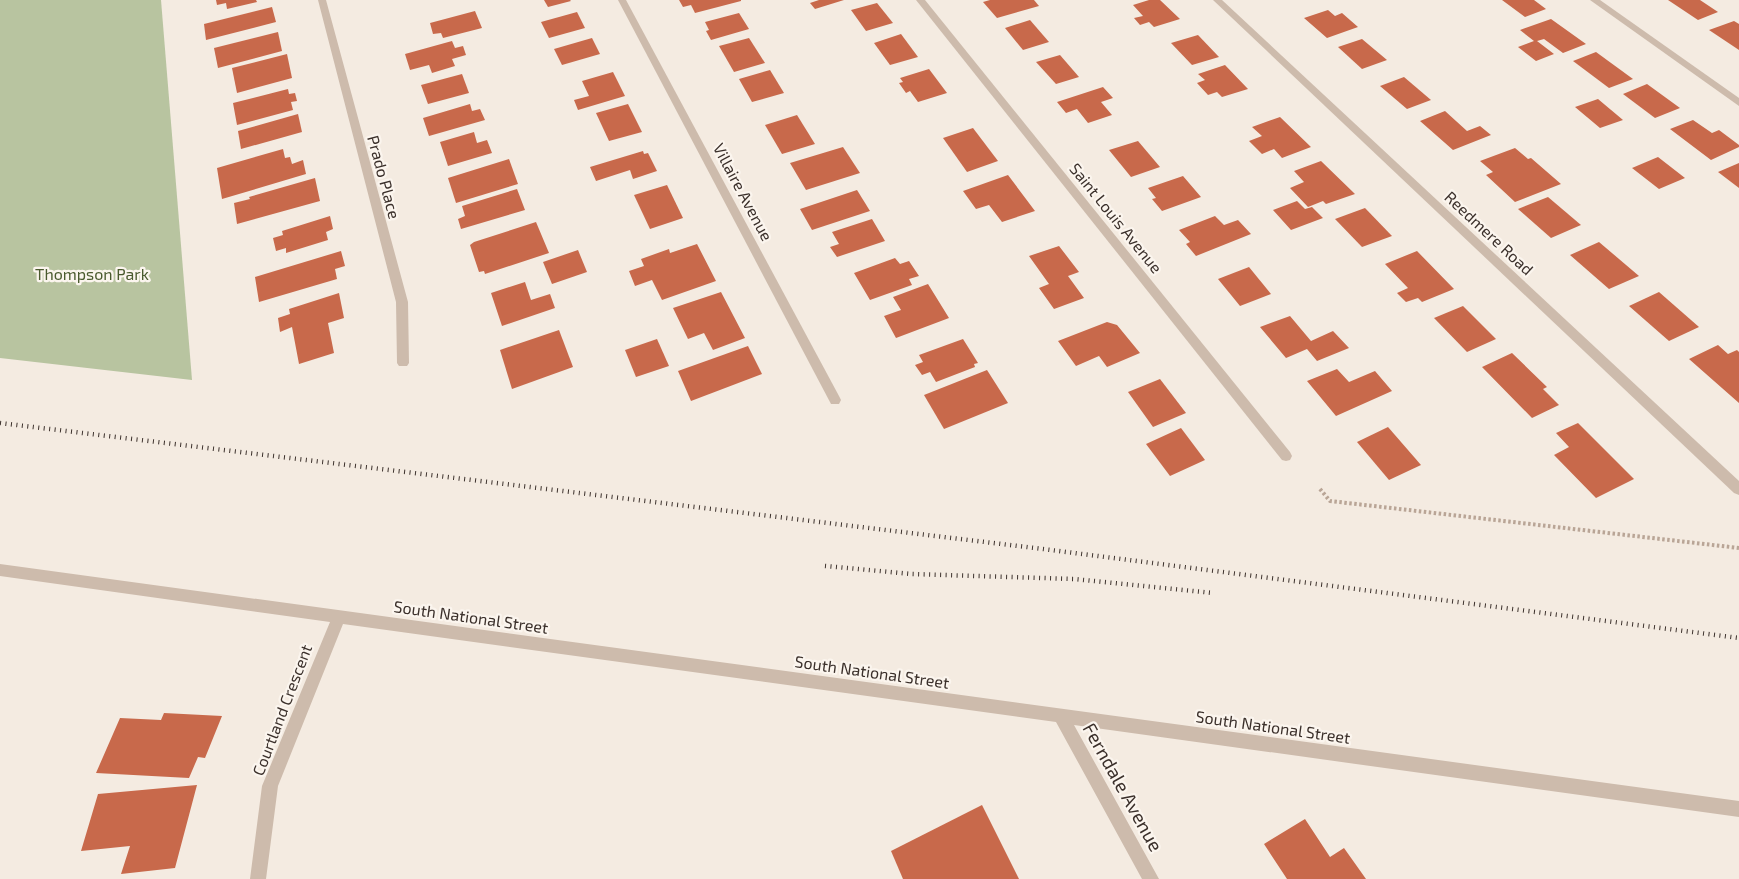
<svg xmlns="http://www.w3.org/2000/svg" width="1739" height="879" viewBox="0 0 1739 879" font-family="'Exo 2',sans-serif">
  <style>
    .green { fill: #b8c4a0 }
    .building { fill: #c8694b }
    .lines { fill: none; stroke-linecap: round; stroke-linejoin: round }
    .path { stroke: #b9a596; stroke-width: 4; stroke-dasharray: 2.5 2.5; stroke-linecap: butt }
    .minor { fill: #cdbbac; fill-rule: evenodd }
    .rail { stroke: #3b302b; stroke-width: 4.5; stroke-dasharray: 1 4.5; stroke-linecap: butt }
    .labels { text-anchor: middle; stroke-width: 4.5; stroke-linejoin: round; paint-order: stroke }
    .street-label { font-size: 16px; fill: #3b302b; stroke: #fbf5ee }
    .park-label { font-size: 16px; fill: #4a5a2e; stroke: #fbf5ee }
    .near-street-label { font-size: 19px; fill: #3b302b; stroke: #fbf5ee }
  </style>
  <rect width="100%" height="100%" fill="#f4ebe1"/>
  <polygon class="green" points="0,0 161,0 192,380 0,358"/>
  <g class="building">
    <polygon points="216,0 256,0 257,2 227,9 226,3 217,5"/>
    <polygon points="544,0 570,0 571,1 548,7"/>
    <polygon points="679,0 741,0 741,1 695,13 691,5 683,7"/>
    <polygon points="819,0 844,0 815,9 810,3"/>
    <polygon points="990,0 1034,0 1039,6 997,18 983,2"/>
    <polygon points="1149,0 1160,0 1180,19 1154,27 1149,22 1140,25 1134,18 1143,16 1133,5"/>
    <polygon points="1502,0 1534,0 1546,9 1525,17"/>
    <polygon points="1668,0 1700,0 1718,12 1698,20"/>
    <polygon points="877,3 893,23 866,31 851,10"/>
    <polygon points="272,7 276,22 206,40 204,24"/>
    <polygon points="1328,10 1335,16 1342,13 1358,27 1327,38 1304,18"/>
    <polygon points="475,11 482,28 443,38 441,33 433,34 430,23"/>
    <polygon points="577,12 585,28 549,38 541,22"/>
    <polygon points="739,13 749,29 711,40 706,31 709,30 705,22"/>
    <polygon points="1551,19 1586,44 1563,53 1544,39 1537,41 1554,54 1536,61 1518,47 1534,41 1520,30"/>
    <polygon points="1030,20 1049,42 1023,50 1005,28"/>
    <polygon points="1734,21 1739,24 1739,50 1709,30"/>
    <polygon points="278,32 282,51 218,68 214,48"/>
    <polygon points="901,34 918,57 890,65 874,43"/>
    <polygon points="1198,35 1219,57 1192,65 1171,43"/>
    <polygon points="592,38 600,54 562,65 554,49"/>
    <polygon points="749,38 765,63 734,72 719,46"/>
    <polygon points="1362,39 1387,60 1362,69 1338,47"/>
    <polygon points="452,41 455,48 463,46 466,55 452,59 455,66 432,73 429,65 410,70 405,54"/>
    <polygon points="1596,52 1633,79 1609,88 1573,61"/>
    <polygon points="287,54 292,78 237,93 232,68"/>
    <polygon points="1060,55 1079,77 1056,84 1036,62"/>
    <polygon points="1225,65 1248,89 1222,97 1217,92 1208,95 1197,83 1205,80 1198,74"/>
    <polygon points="929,69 947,93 918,102 910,91 906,93 899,83 903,82 900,78"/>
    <polygon points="770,70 784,93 752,102 739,79"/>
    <polygon points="613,72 625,96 578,110 574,100 589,96 582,81"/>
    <polygon points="462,74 469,93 428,104 421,85"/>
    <polygon points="1404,77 1431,100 1407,109 1380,86"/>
    <polygon points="1647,84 1680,108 1655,118 1623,94"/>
    <polygon points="1103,87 1113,98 1101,102 1112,115 1088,123 1077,109 1066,113 1057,102"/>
    <polygon points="288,89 289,94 295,93 297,101 291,102 293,110 237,125 233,103"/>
    <polygon points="1598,99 1623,120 1600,128 1575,107"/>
    <polygon points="470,104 472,111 480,109 485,120 429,136 423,118"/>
    <polygon points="628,104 642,132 609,141 596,113"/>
    <polygon points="1445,111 1467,131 1480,126 1491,135 1453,150 1420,121"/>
    <polygon points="298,114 302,132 241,149 238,131"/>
    <polygon points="797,115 815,144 782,154 765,125"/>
    <polygon points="1280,117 1311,147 1282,158 1274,149 1262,154 1249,141 1262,136 1252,127"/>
    <polygon points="1693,120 1712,133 1719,130 1739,145 1739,147 1711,160 1670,129"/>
    <polygon points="973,128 998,161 967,172 943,138"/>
    <polygon points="474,132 477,143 487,140 492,153 448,166 440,142"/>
    <polygon points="1138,141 1160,167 1131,177 1109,150"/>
    <polygon points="843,147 860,173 806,190 790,163"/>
    <polygon points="1515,148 1528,159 1531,158 1561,184 1515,202 1486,175 1493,172 1480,161"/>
    <polygon points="283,149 285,158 290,157 292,164 303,160 306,174 222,199 217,168"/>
    <polygon points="643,151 644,154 648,153 657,171 633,179 630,170 596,181 590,167"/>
    <polygon points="1658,157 1685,178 1659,189 1632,168"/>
    <polygon points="509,159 518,184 456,203 448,178"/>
    <polygon points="1321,161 1355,194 1326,204 1323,201 1308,207 1290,188 1304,182 1294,171"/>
    <polygon points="1739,163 1739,188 1718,172"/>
    <polygon points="1008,175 1035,211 1002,222 989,205 976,209 963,191"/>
    <polygon points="1183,176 1201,197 1162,211 1152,199 1156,198 1148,188"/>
    <polygon points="315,178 320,201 237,224 234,203 250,199 249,197"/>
    <polygon points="667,185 683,218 650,229 634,195"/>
    <polygon points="517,189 525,210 461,229 458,219 465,216 462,206"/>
    <polygon points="857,190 870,211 812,230 800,209"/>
    <polygon points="1548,197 1581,225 1551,238 1518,209"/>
    <polygon points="1297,201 1305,209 1312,207 1323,218 1291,230 1273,210"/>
    <polygon points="1365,208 1392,236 1362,247 1335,219"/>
    <polygon points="330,216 333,229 326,232 328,240 286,253 286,248 276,251 273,238 283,235 282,231"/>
    <polygon points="1215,216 1224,225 1238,220 1251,234 1196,256 1186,244 1190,242 1179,230"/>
    <polygon points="872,219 885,241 837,257 830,247 839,244 832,232"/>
    <polygon points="536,222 549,253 485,274 484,271 479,272 470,245 474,242"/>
    <polygon points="1599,242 1639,276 1609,289 1570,255"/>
    <polygon points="697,244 716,281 662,300 652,280 635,286 629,271 644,266 641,259 669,249 670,253"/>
    <polygon points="1059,246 1079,272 1068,276 1084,298 1054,309 1039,288 1049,284 1029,256"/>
    <polygon points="578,250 587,272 552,284 543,262"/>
    <polygon points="341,251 345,266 335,269 337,279 259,302 255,277"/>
    <polygon points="1417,251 1454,289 1422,302 1418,298 1406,302 1397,293 1408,288 1385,264"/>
    <polygon points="895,258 900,264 909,261 919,276 909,279 912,285 870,300 854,273"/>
    <polygon points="1249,267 1271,294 1240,306 1218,279"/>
    <polygon points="525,282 531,300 550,294 555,308 502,326 491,293"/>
    <polygon points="928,284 949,318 896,338 884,316 901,310 893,297"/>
    <polygon points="721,292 745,338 713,350 704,333 688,339 673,308"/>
    <polygon points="1659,292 1699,327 1669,341 1629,306"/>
    <polygon points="339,293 344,318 328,323 334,353 299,364 292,327 280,332 278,318 290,314 289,309"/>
    <polygon points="1463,306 1496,339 1467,352 1434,318"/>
    <polygon points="1290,316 1311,341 1333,331 1349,348 1317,361 1307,349 1286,358 1260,327"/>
    <polygon points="1107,322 1117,325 1140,353 1107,367 1099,356 1076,366 1058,341"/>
    <polygon points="559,330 573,367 512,389 500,350"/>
    <polygon points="657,339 669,366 636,377 625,350"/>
    <polygon points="963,339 978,363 974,364 975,367 936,382 930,372 922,375 915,365 923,362 919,355"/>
    <polygon points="1718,345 1728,354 1737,350 1739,352 1739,403 1689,359"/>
    <polygon points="748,346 762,374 691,401 678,371"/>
    <polygon points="1512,353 1547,387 1543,389 1559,405 1532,418 1482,367"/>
    <polygon points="1337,369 1349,382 1375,371 1392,391 1336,416 1307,381"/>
    <polygon points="987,370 1008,403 944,429 924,395"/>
    <polygon points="1160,379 1186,413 1153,427 1128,392"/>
    <polygon points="1578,423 1634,479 1596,498 1554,455 1569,447 1556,433"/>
    <polygon points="1388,427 1421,465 1389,480 1357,442"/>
    <polygon points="1181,428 1205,460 1170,476 1146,444"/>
    <polygon points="164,713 222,716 205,758 198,757 189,778 96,773 120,718 161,720"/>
    <polygon points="197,785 175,868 121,874 130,846 81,851 98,794"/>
    <polygon points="982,805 1019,879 903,879 891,851"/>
    <polygon points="1305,819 1330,857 1344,848 1366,879 1287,879 1264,844"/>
  </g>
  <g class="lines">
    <polyline class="path" points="1320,489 1330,501 1739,548"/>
    <g class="minor">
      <polygon points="318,0 326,0 408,302 409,363 407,366 399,366 397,363 396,302"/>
      <polygon points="618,0 626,0 839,396 841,400 839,404 831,404"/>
      <polygon points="916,0 925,0 1290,452 1292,456 1290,460 1286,461 1282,460"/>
      <polygon points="1213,0 1222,0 1739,481 1739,495 1734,493"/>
      <polygon points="1590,0 1600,0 1739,98 1739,106"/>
      <polygon points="0,564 1739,801 1739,817 1074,725 1159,879 1142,879 1056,722 343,624 278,786 266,879 250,879 262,786 330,622 0,576"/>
    </g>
    <g class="rail">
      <polyline points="0,423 1043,549 1739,638"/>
      <polyline points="825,566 912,574 1074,579 1213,593"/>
    </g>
  </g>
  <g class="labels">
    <g class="street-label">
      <text transform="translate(384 177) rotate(75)" y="6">Prado Place</text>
      <text transform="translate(743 192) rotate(62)" y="6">Villaire Avenue</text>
      <text transform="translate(1116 218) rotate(51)" y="6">Saint Louis Avenue</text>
      <text transform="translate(1489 233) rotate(43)" y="6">Reedmere Road</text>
      <text transform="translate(471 617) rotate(8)" y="6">South National Street</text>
      <text transform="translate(872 672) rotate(8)" y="6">South National Street</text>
      <text transform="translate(282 710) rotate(-69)" y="6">Courtland Crescent</text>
      <text transform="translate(1273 727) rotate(8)" y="6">South National Street</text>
    </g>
    <g class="park-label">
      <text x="92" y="280">Thompson Park</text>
    </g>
    <g class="near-street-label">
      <text transform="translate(1123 787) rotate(61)" y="7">Ferndale Avenue</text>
    </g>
  </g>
</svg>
